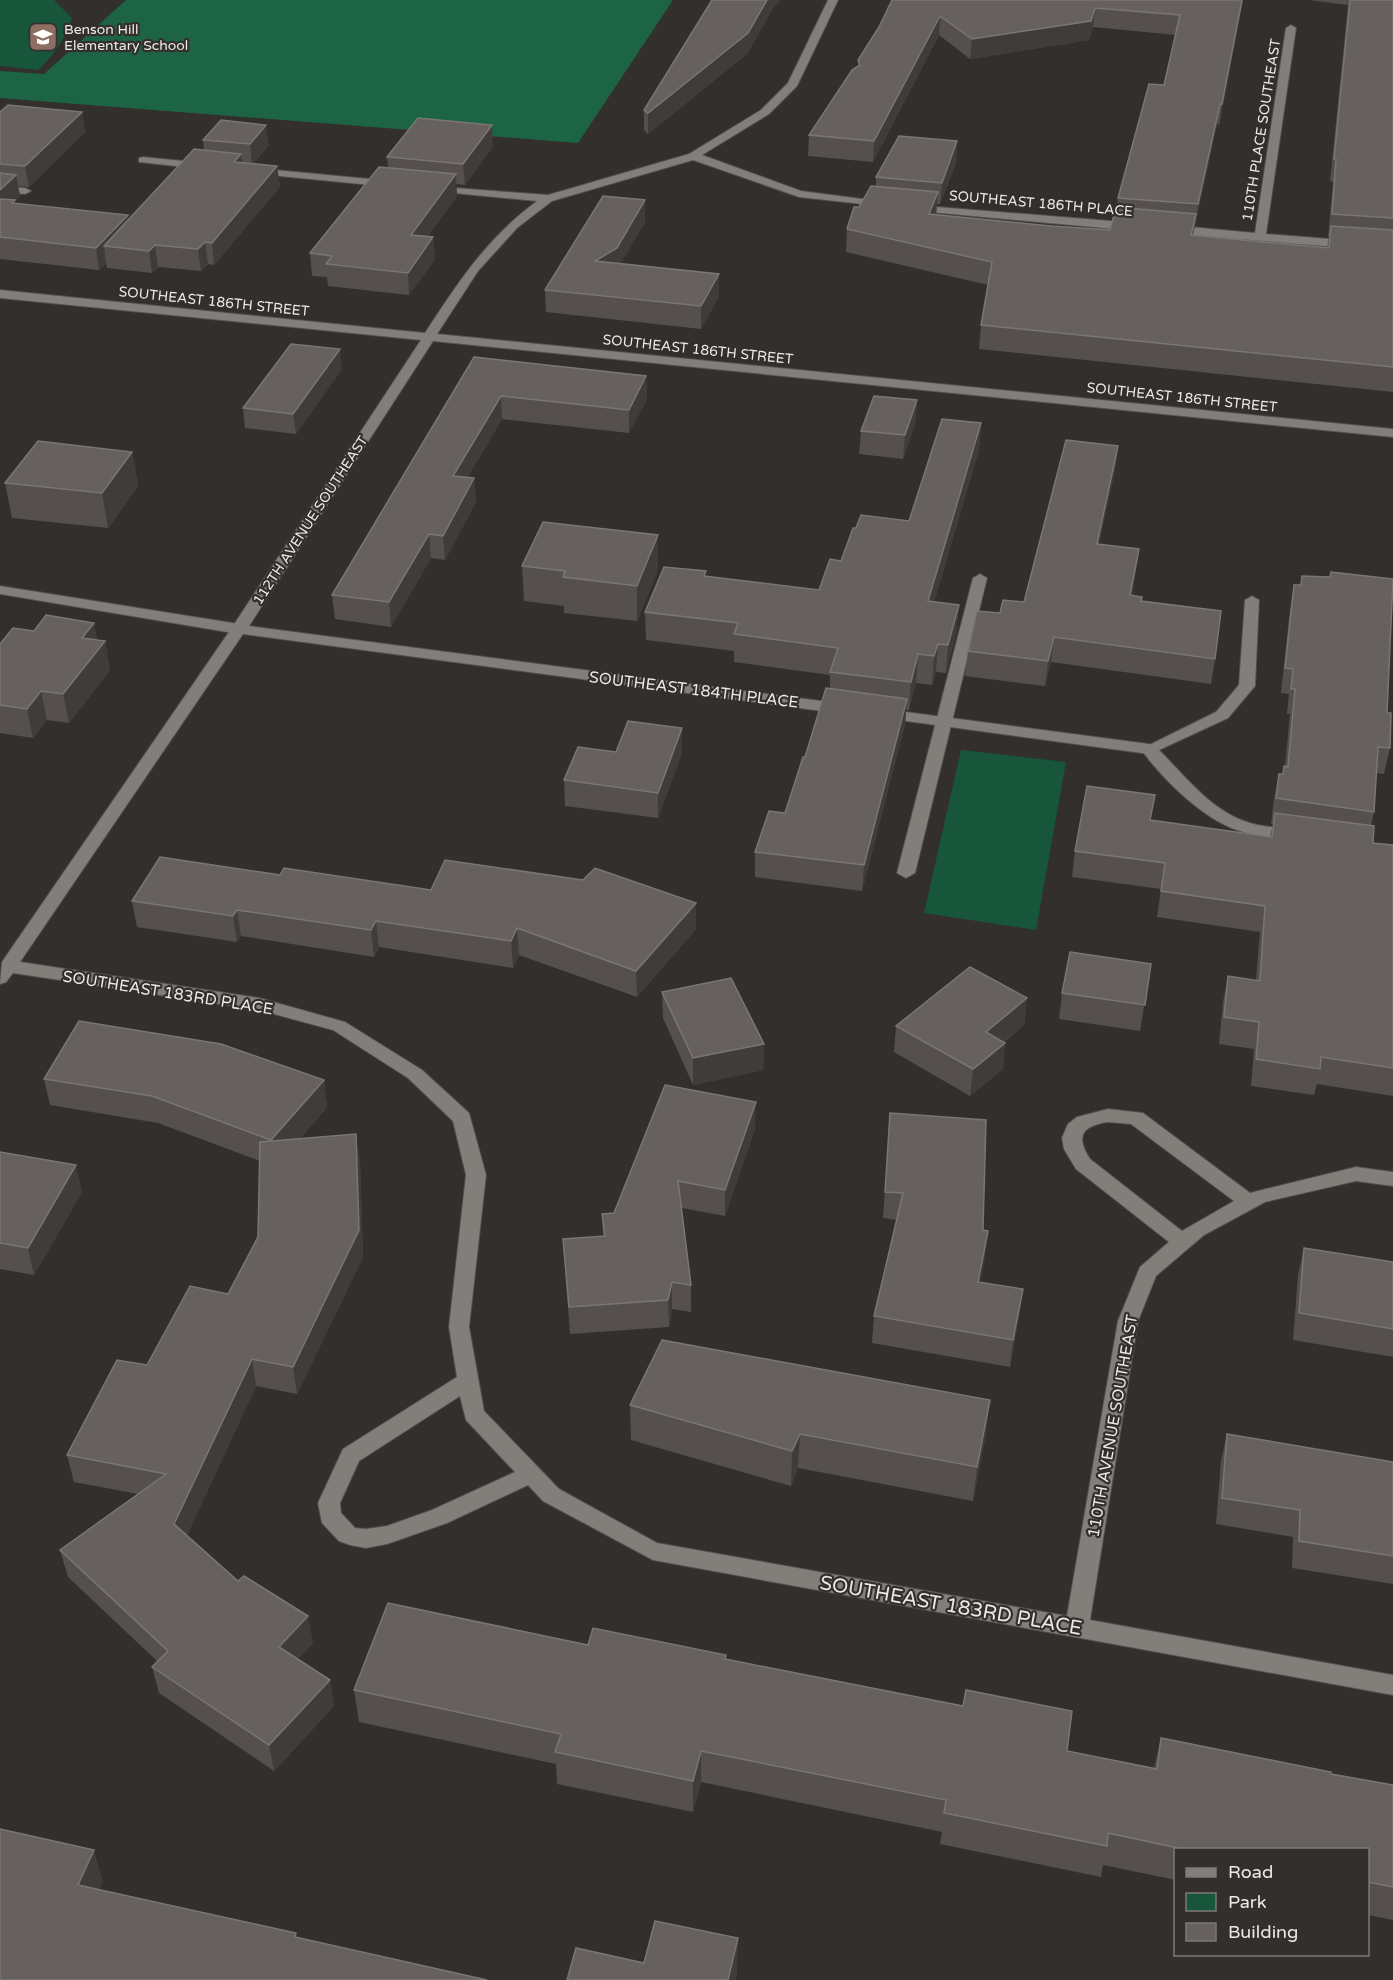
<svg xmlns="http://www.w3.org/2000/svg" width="1393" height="1980" viewBox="0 0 1393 1980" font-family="'Varela Round',sans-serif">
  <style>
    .green { fill: #18563b }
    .forest { fill: #1d6445 }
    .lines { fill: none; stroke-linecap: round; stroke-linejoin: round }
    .service-casing { stroke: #514e4b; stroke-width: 2 }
    .minor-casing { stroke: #514e4b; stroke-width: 2 }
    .service { fill: #827e7a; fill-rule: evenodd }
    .minor { fill: #827e7a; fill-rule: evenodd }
    .wall { fill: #55504e }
    .shaded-wall { fill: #403c3a }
    .building { fill: #66605f; stroke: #7b7674; stroke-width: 1.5 }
    .labels { text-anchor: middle; stroke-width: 4.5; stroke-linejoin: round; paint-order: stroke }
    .far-poi-label { font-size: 14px; fill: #ece9e7; stroke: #322f2c; text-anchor: start }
    .far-street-label { font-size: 14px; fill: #ece9e7; stroke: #322f2c }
    .street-label { font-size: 16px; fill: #ece9e7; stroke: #322f2c }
    .near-street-label { font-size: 20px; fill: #ece9e7; stroke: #322f2c }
  </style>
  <rect width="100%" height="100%" fill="#322f2c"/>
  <g class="green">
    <path d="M0 0H54L72 18C65 39 54 55 38 70L0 66Z"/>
    <polygon points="961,750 1066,762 1036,930 924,913"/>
  </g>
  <polygon class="forest" points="126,0 673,0 578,143 0,98 0,71 44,74"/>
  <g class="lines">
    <g class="service-casing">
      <g id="service">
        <polygon points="980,574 987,578 915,873 906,878 897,873 973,578"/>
        <polygon points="0,586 239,624 247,629 239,634 0,594"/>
        <path d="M1252 596 1259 600 1255 686 1228 718 1159 750C1186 777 1212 812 1250 823 1266 828 1284 827 1301 831L1303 835 1301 839 1295 840C1277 837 1258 837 1240 831 1204 820 1162 779 1141 749L1216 712 1239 685 1245 600Z"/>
      </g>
    </g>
    <g class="minor-casing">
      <g id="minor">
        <path d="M828 0H838L797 86 769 114 702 155 801 191 885 202 889 203V207L799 197 693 160 552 201 517 228 478 271 437 334 1393 429V437L433 341 249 626 844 704 852 709 844 714 243 634 20 962 259 998 345 1022 422 1070 469 1113 486 1175 469 1327 484 1411 559 1489 657 1543 1067 1616 1118 1321 1140 1267 1169 1242 1076 1169 1064 1149 1062 1138 1068 1124 1077 1117 1108 1109 1143 1113 1250 1193 1356 1167 1393 1172V1186L1356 1181 1265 1202 1204 1235 1156 1276 1138 1321 1090 1620 1393 1675V1695L653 1560 543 1501 528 1485 447 1523 387 1544 366 1548 350 1545 339 1541 322 1523 318 1503 343 1449 457 1377 449 1327 466 1175 453 1121 408 1078 333 1030 259 1010 13 973 6 982 0 984 2 962 231 629 421 340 0 298V290L425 333C459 281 487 238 537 201L433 191 429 190V186L548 195 689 154 761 110 788 83ZM1108 1122 1131 1124 1234 1201 1182 1231 1090 1159C1075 1136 1082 1126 1108 1122ZM460 1396 466 1420 515 1472 432 1510 387 1526 366 1529 355 1528 341 1513 340 1503 359 1461Z"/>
        <polygon points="1291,25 1296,28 1266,234 1393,244 1393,252 1169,233 1163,229 1169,225 1255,233 1286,28"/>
        <polygon points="143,157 203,163 209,166 203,169 139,162 139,158"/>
        <polygon points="254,168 391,181 397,184 391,187 250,173 248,171"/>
        <polygon points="0,186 25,188 31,191 25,194 0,192"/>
        <polygon points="912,205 1136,223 1142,227 1136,231 908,210 906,208"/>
        <polygon points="883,709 1149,744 1157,749 1149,754 877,717 875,714"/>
      </g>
    </g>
    <use href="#service" class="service"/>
    <use href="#minor" class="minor"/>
  </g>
  <g class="wall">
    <polygon points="712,0 780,0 771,11 748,53 648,134 644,130 644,110"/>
    <polygon points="892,0 1243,0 1219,125 1217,124 1193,235 1327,248 1329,237 1328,237 1333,182 1330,181 1348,5 1309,0 1393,0 1393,392 979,349 981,325 988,285 846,252 847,229 859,207 876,187 876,177 957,141 956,163 940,204 937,204 936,215 1052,226 1110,230 1117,207 1118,198 1164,85 1176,35 1093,27 1089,40 970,59 939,35 873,162 808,156 809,135 858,66 858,60 879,27"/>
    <polygon points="0,112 82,112 85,132 29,187 18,186 20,196 15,201 15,203 128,215 128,220 204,150 203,140 269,145 253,164 277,166 280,187 214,265 208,264 201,271 158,267 152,273 107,268 106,263 99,270 0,259"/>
    <polygon points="493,146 465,185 456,184 457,196 427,237 433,237 435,259 409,295 328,286 327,277 312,276 310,253 388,168 387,157"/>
    <polygon points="645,222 621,263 719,274 719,296 701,329 546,312 545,290"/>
    <polygon points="474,357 646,376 647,399 629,433 502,419 467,478 474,478 476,502 445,560 431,558 391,627 335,619 332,595"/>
    <polygon points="342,369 296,434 245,428 243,408"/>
    <polygon points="917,400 915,424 903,459 859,454 861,431"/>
    <polygon points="981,423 979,450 934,602 959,605 956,633 946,673 936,672 932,685 916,683 909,710 906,710 905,724 862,891 755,877 755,852 785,813 830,689 830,675 734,662 734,651 646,640 645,612 706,576 819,590 841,561 856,528 909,521"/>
    <polygon points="1118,446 1115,470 1099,544 1139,549 1132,596 1141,601 1215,659 1211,684 1051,662 1045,686 965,676 968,651 1000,613 1024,602"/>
    <polygon points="132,452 138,486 108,528 12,518 5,483"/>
    <polygon points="658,535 658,570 637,621 564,613 564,606 524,601 522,566"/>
    <polygon points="1331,572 1387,713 1390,748 1384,774 1376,773 1374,812 1371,826 1373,843 1393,845 1393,1096 1317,1084 1314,1095 1251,1086 1254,1049 1219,1044 1223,1002 1228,976 1256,980 1260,932 1157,917 1161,889 1072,877 1075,851 1151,820 1270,837 1273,824 1271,824 1274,799 1279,774 1283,774 1284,766 1285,766 1290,714 1287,714 1289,694 1281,693 1290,609 1294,585 1300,585 1302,576 1330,577"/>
    <polygon points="94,623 97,640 105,641 110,670 69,723 47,720 33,738 0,733 0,644 34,631"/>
    <polygon points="682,728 682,753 658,818 565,806 564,780 616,752"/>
    <polygon points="280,875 696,929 637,997 519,955 513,968 379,947 374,957 241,936 237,942 137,927 132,901"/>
    <polygon points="1151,964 1140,1031 1059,1019 1062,993"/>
    <polygon points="662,992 764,1044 763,1070 693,1085 663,1018"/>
    <polygon points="1027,998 1024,1025 1004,1042 1005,1043 1003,1069 970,1096 894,1052 896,1026"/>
    <polygon points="44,1079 324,1080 327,1107 300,1139 360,1161 363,1257 297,1394 256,1386 187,1535 238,1581 313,1643 298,1659 330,1680 334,1706 274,1771 159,1693 152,1667 157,1661 68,1577 60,1550 138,1494 74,1482 67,1455 147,1365 228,1294 258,1237 260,1161 158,1123 50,1105"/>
    <polygon points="890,1113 983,1230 985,1258 980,1282 1023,1289 1019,1316 1010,1367 872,1343 874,1316 897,1220 883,1218"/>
    <polygon points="755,1129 725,1216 682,1208 691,1285 691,1312 672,1309 669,1327 570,1334 563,1239 603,1236 602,1214 614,1213"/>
    <polygon points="0,1152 82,1192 34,1275 0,1269"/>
    <polygon points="1304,1248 1393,1262 1393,1357 1293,1340 1298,1275"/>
    <polygon points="630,1405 986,1434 973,1501 798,1468 791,1486 631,1440"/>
    <polygon points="1227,1434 1393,1462 1393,1584 1292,1568 1293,1537 1216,1524 1221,1461"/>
    <polygon points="588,1645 726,1659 1067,1751 1154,1768 1161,1738 1331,1774 1393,1785 1393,1920 1368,1915 1368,1850 1176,1850 1176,1880 1103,1865 1101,1877 940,1844 942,1832 701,1782 693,1812 557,1784 556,1764 359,1722 354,1690"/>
  </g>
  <g class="shaded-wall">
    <polygon points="767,0 780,0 771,11 748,53 648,134 648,113"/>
    <polygon points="1242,0 1243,0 1219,125 1222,104"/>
    <polygon points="1095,8 1093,27 1089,40 970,59 972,39"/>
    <polygon points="940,16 939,35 873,162 874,141"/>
    <polygon points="1220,104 1217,124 1195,226 1198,204"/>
    <polygon points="82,112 85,132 29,187 25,166"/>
    <polygon points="266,125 269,145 252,165 250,144"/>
    <polygon points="492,125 493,146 465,185 463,164"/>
    <polygon points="957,141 956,163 940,204 942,183"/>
    <polygon points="241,154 244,175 234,162"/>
    <polygon points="277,166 280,187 214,265 212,243"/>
    <polygon points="456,174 457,196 412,257 411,235"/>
    <polygon points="16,175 20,196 15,201 19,222 0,216 0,190"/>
    <polygon points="938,192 936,215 929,214"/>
    <polygon points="645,200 645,222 617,270 595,261"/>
    <polygon points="128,215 131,237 104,246 106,263 99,270 96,248"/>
    <polygon points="433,237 435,259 409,295 408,273"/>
    <polygon points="205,242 208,264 201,271 198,249"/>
    <polygon points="155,245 158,267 152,273 149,251"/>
    <polygon points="719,274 719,296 701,329 701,306"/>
    <polygon points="340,349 342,369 296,434 293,414"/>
    <polygon points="646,376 647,399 629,433 629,410"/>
    <polygon points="501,396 502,419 454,500 453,476"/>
    <polygon points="917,400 915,424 903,459 905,435"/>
    <polygon points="981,423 979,450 926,629 928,601"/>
    <polygon points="1118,446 1115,470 1094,568 1097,544"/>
    <polygon points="132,452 138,486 108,528 102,493"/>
    <polygon points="474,478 476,502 445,560 443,536"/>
    <polygon points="429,534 431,558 391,627 389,602"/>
    <polygon points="658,535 658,570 637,621 637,586"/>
    <polygon points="1139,549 1136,573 1127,620 1130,595"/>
    <polygon points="959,605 956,633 946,673 948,645"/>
    <polygon points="94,623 99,649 105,641 110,670 69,723 63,694 82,638"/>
    <polygon points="1054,637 1051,662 1045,686 1048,661"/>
    <polygon points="938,644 936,672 932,685 934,656"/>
    <polygon points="918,654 916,683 909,710 911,682"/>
    <polygon points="41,691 47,720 33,738 27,709"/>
    <polygon points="907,699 905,724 862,891 864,865"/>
    <polygon points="682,728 682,753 658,818 658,793"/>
    <polygon points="696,903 696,929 637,997 636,971"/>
    <polygon points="237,910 241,936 237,942 233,916"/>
    <polygon points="376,921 379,947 374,957 371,930"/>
    <polygon points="517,928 519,955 513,968 511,941"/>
    <polygon points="1027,998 1024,1025 983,1058 986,1032"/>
    <polygon points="1005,1043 1003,1069 970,1096 973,1069"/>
    <polygon points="764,1044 763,1070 693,1085 693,1058"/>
    <polygon points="324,1080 327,1107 276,1167 271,1140"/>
    <polygon points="756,1102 755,1129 725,1216 725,1190"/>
    <polygon points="356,1134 360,1161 363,1257 297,1394 293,1367"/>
    <polygon points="76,1165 82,1192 34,1275 28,1248"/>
    <polygon points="988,1231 985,1258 975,1309 978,1282"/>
    <polygon points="672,1282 672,1309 669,1327 668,1300"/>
    <polygon points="1023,1289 1019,1316 1010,1367 1013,1340"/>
    <polygon points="252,1359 256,1386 180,1550 174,1524"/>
    <polygon points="990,1400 986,1434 973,1501 977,1467"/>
    <polygon points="800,1434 798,1468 791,1486 792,1451"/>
    <polygon points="308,1616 313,1643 284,1674 279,1647"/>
    <polygon points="330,1680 334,1706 274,1771 269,1745"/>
    <polygon points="701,1751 701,1782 693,1812 693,1781"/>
    <polygon points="94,1850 103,1882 88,1917 78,1885"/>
    <polygon points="738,1938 737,1973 736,1980 728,1980"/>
  </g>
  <g class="building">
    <polygon points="712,0 767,0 748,33 648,113 644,110"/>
    <polygon points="892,0 1242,0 1222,104 1220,104 1198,204 1118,198 1149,84 1164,85 1180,15 1095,8 1091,21 972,39 940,16 874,141 809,135 852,70 860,65 858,60 879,27"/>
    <polygon points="1350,0 1393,0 1393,218 1332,214 1336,159 1334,159"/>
    <polygon points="8,105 82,112 25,166 0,164 0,112"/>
    <polygon points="418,118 492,125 463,164 387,157"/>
    <polygon points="221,120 266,125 250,144 203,140"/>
    <polygon points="899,136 957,141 942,183 876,177"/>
    <polygon points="194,149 241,154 234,162 277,166 212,243 205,242 198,249 155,245 149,251 104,246"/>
    <polygon points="379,167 456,174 411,235 433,237 408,273 326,264 332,256 310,253"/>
    <polygon points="0,173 16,175 0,190"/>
    <polygon points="871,186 938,192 929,214 1052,226 1110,230 1116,207 1196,214 1191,235 1329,248 1331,226 1393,230 1393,367 981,325 992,262 847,229 854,207 859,207"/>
    <polygon points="603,196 645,200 617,248 595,261 719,274 701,306 545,290"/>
    <polygon points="0,199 15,200 12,203 128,215 96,248 0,237"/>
    <polygon points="291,344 340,349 293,414 243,408"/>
    <polygon points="474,357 646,376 629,410 501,396 453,476 474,478 443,536 429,534 389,602 332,595"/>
    <polygon points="874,396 917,400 905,435 861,431"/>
    <polygon points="942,419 981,423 928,601 959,605 948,645 938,644 934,656 918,654 911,682 830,672 838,648 734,634 738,623 645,612 664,567 706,571 704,576 819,590 830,559 841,561 853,528 856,528 861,515 909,521"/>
    <polygon points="1066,440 1118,446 1097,544 1139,549 1130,595 1142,597 1141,601 1221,611 1215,659 1054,637 1048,661 968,651 977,611 1000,613 1003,600 1024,602"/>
    <polygon points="38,441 132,452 102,493 5,483"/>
    <polygon points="543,522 658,535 637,586 563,577 565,571 522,566"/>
    <polygon points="1331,572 1393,579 1387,713 1391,713 1390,748 1378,747 1374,812 1276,798 1279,774 1283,774 1284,766 1288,767 1295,689 1291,689 1293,669 1285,668 1294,585 1301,585 1302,576 1330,577"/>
    <polygon points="46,615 94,623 82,638 105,641 63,694 41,691 27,709 0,705 0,644 13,628 34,631"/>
    <polygon points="826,688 907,699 864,865 755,852 769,811 785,813 803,757 805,757"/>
    <polygon points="628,721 682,728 658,793 564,780 578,747 616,752"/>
    <polygon points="1087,786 1155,795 1150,820 1272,837 1275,813 1374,826 1373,843 1393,845 1393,1068 1321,1057 1320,1069 1256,1059 1259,1022 1224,1017 1228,976 1260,981 1265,906 1161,891 1165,863 1075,851"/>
    <polygon points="160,857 280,875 284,868 431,890 445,860 583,880 595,868 696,903 636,971 517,928 511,941 376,921 371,930 237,910 233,916 132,901"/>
    <polygon points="1070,952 1151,964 1145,1005 1062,993"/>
    <polygon points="970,967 1027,998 986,1032 1005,1043 973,1069 896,1026"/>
    <polygon points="731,978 764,1044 693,1058 662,992"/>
    <polygon points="79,1021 221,1044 324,1080 271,1140 152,1096 44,1079"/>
    <polygon points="665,1085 756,1102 725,1190 678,1181 691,1285 672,1282 668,1300 569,1307 563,1239 605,1236 602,1214 614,1213"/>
    <polygon points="890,1113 986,1120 983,1230 988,1231 978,1282 1023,1289 1013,1340 874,1316 903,1193 885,1192"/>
    <polygon points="356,1134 359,1230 293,1367 252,1359 174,1524 238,1581 244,1576 308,1616 279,1647 330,1680 269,1745 152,1667 168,1651 60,1550 166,1474 67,1455 117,1360 147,1365 190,1286 228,1294 258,1237 260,1142"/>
    <polygon points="0,1152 76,1165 28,1248 0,1243"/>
    <polygon points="1304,1248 1393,1262 1393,1329 1299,1313"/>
    <polygon points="662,1340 990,1400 977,1467 800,1434 792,1451 630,1405"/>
    <polygon points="1227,1434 1393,1462 1393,1556 1299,1541 1300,1510 1222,1498"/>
    <polygon points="388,1603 588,1645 593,1628 726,1655 725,1659 963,1706 966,1690 1072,1711 1067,1751 1157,1769 1161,1738 1331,1772 1331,1774 1393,1785 1393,1887 1368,1882 1368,1850 1187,1850 1108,1833 1107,1846 944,1813 946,1800 701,1751 693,1781 555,1752 561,1734 354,1690"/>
    <polygon points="0,1829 94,1850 78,1885 296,1933 295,1937 487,1980 0,1980"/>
    <polygon points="655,1921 738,1938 728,1980 567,1980 576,1948 644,1963"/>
  </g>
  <defs>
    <g id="school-square" transform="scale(1.5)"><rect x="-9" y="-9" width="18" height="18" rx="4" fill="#8d6e63" stroke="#322f2c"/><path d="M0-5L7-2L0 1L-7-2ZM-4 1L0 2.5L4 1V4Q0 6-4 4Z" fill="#fff"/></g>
  </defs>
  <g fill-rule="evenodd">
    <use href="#school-square" x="43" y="37"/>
  </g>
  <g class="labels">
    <g class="far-poi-label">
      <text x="64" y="34">Benson Hill<tspan x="64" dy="16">Elementary School</tspan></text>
    </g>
    <g class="far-street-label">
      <text transform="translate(1261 130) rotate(-81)" y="5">110TH PLACE SOUTHEAST</text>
      <text transform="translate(1041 203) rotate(5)" y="5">SOUTHEAST 186TH PLACE</text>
      <text transform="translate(214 301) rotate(6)" y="5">SOUTHEAST 186TH STREET</text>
      <text transform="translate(698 349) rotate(6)" y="5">SOUTHEAST 186TH STREET</text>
      <text transform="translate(1182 397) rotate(6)" y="5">SOUTHEAST 186TH STREET</text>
      <text transform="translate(310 520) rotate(-57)" y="5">112TH AVENUE SOUTHEAST</text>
    </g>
    <g class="street-label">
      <text transform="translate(694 689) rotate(7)" y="6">SOUTHEAST 184TH PLACE</text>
      <text transform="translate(168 992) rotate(9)" y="6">SOUTHEAST 183RD PLACE</text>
      <text transform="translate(1112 1426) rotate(-80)" y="6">110TH AVENUE SOUTHEAST</text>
    </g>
    <g class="near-street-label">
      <text transform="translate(951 1605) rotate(10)" y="7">SOUTHEAST 183RD PLACE</text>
    </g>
  </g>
  <rect x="1174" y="1848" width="195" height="108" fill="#322f2c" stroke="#7c7977" stroke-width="1.5"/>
  <rect x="1186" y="1868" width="30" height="9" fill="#827e7a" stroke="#7c7977" stroke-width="1.5"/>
  <text x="1228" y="1878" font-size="18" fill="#ece9e7">Road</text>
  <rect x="1186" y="1893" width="30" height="18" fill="#18563b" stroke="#7c7977" stroke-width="1.5"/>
  <text x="1228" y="1908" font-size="18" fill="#ece9e7">Park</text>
  <rect x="1186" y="1923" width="30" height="18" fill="#66605f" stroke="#7c7977" stroke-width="1.5"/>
  <text x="1228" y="1938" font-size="18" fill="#ece9e7">Building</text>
</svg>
